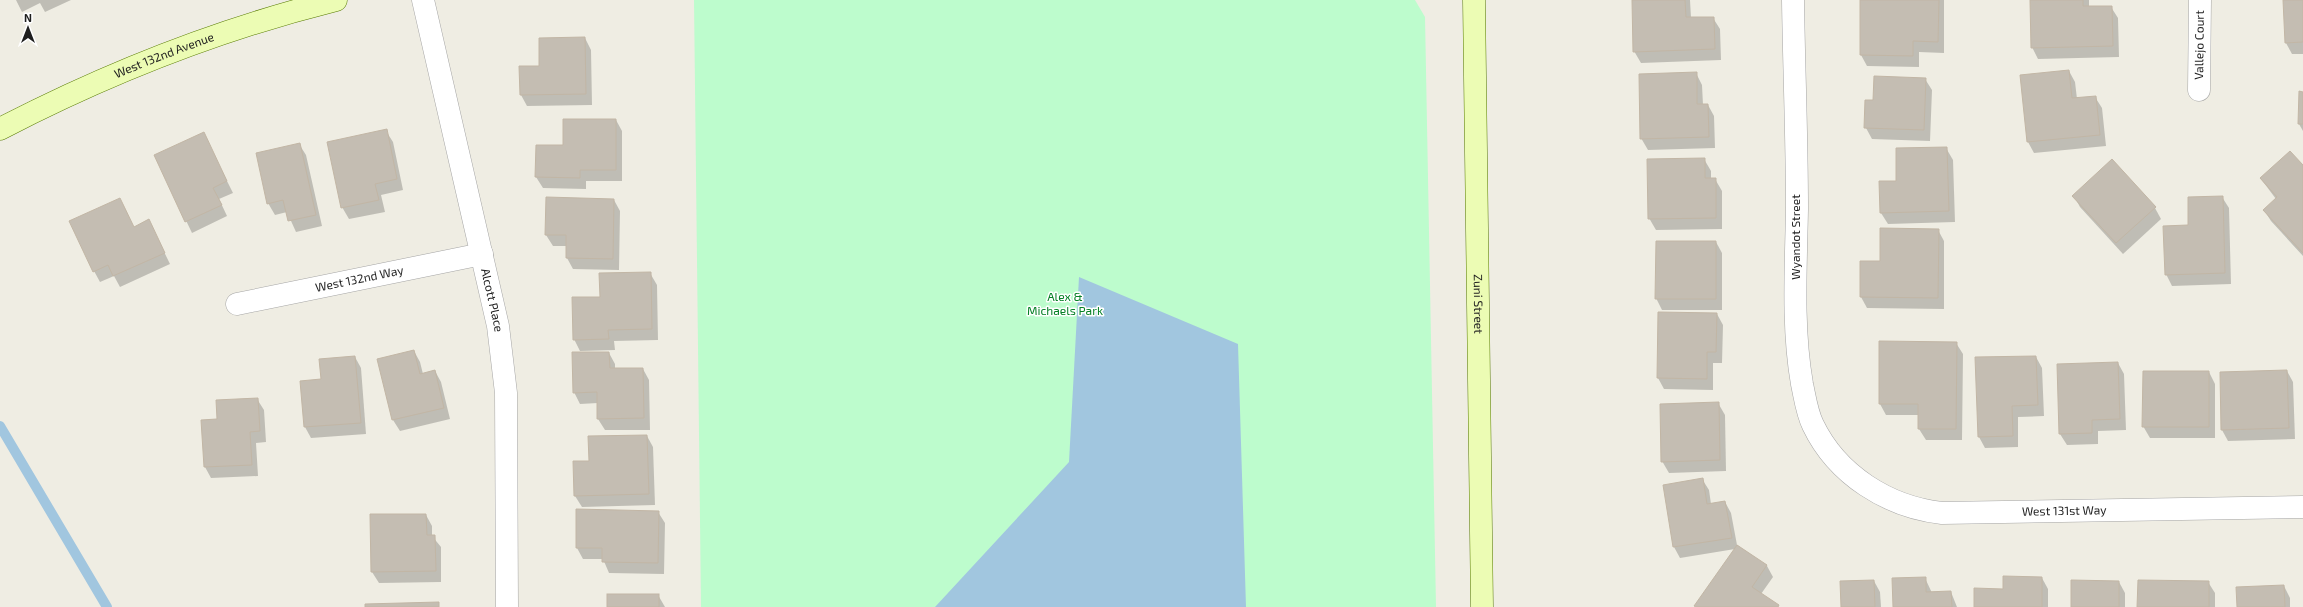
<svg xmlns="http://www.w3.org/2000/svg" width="2303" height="607" viewBox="0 0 2303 607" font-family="'Exo 2',sans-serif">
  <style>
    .park { fill: #bdfccd }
    .water { fill: #a1c6df }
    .shadow { fill: #0003 }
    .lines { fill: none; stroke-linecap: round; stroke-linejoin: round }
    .stream { stroke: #a1c6df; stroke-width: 10 }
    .building { fill: #c4bdb2; stroke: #c2b6a5 }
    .street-casing { stroke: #a5a5a5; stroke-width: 23 }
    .secondary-casing { stroke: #567900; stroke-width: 23 }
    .street { stroke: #fff; stroke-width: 22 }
    .secondary { stroke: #ecfcb4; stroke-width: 22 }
    .labels { text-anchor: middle; stroke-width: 3; stroke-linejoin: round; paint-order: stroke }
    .street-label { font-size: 12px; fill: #1e1e1e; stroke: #fff }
    .park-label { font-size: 12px; fill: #068126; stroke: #fff }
  </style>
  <rect width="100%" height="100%" fill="#efede3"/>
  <polygon class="park" points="694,0 1415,0 1425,17 1436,607 701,607"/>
  <polygon class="water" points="1079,277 1238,344 1246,607 935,607 1069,462"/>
  <g class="shadow">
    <polygon points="71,0 45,12 40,3 22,12 16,0"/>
    <polygon points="1633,0 1690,0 1691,18 1713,18 1720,29 1721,60 1641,63 1634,51"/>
    <polygon points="1861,0 1944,0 1944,53 1919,52 1919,67 1867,66 1861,55"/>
    <polygon points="2031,0 2089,0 2089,7 2111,7 2118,18 2119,57 2038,59 2032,47"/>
    <polygon points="2284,0 2303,0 2303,54 2292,54 2286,43"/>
    <polygon points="585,38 591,50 592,105 527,106 521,95 520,67 540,67"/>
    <polygon points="2069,71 2075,82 2077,99 2095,97 2102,108 2106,146 2034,153 2028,142"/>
    <polygon points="1696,73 1702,85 1703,105 1708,105 1714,116 1715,148 1648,150 1641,138"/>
    <polygon points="1925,79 1932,90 1930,141 1872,139 1866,128 1866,101 1874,101"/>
    <polygon points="2300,92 2303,93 2303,131 2299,124"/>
    <polygon points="616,120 622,131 622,181 586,181 586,189 543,188 536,177 564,146"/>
    <polygon points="386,131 393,142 403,190 381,195 385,212 349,219 342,207"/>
    <polygon points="203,133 233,193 219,199 227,216 192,233 155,156"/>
    <polygon points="299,144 306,155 322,226 296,232 287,212 275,215 268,203"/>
    <polygon points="1946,148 1953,160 1955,222 1888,224 1881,213 1897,182"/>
    <polygon points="1704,159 1711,171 1711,179 1715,179 1722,191 1722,229 1656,230 1649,218"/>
    <polygon points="2303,166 2303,256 2271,221 2264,210 2276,199 2261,179"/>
    <polygon points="2074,196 2155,208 2161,219 2123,254 2080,207"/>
    <polygon points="2222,197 2229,208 2231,284 2172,286 2166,274 2189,226"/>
    <polygon points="120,199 134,228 149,221 170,264 120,287 114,276 100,282 94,271"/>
    <polygon points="614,200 620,211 619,270 573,269 567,258 567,246 553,246 546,235"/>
    <polygon points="1938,230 1944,241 1944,309 1867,308 1861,297"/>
    <polygon points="1716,242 1722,253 1722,310 1662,310 1656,298"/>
    <polygon points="650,273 657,285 658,340 614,341 615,350 580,351 574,339 601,298"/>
    <polygon points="1717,314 1723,325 1722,363 1713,363 1713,390 1664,389 1658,378"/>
    <polygon points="1956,343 1963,354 1962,440 1926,440 1919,429 1919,415 1886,415 1880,404"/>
    <polygon points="414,351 420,362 423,374 435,371 441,382 450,419 400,431 393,420 379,359"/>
    <polygon points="609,353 615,364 615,369 643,369 649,380 650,430 605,430 598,419 598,403 580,404 574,392"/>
    <polygon points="355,357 361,368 366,434 311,438 305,427"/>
    <polygon points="2036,357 2042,368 2044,416 2018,417 2018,447 1985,448 1979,437 1976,358"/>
    <polygon points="2118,363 2124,374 2126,430 2098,431 2098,444 2067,445 2060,434"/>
    <polygon points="2287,371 2293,382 2295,439 2228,441 2222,430"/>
    <polygon points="2209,372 2215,384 2215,438 2150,438 2143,426"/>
    <polygon points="257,399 264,410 266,442 256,443 258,476 211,478 205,467 202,421 218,420"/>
    <polygon points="1718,403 1725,415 1726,471 1669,473 1662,461"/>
    <polygon points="647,436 653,447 655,505 582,507 575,496"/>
    <polygon points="1702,479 1709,490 1711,504 1725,502 1731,513 1737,545 1767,566 1773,577 1761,594 1779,607 1696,607 1735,549 1680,558 1674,547"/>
    <polygon points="658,512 665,523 664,574 609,573 603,559 583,559 577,548"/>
    <polygon points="426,515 432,526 432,536 441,547 441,582 379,583 372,572"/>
    <polygon points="1925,578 1932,593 1951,592 1957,607 1894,607"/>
    <polygon points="2042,578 2048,589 2048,607 1975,607 2004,590"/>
    <polygon points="1874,581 1880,592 1881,607 1842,607"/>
    <polygon points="2119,582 2125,593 2125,607 2072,607"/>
    <polygon points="2208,582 2215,593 2215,607 2138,607"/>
    <polygon points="2284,586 2290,598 2290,607 2238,607"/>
    <polygon points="658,595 665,607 608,607"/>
  </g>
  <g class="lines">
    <polyline class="stream" points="0,426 107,607"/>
  </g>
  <g class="building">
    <polygon points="1632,0 1685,0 1686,17 1714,17 1715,49 1633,52"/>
    <polygon points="1860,0 1939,0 1938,42 1913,41 1913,56 1860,55"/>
    <polygon points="2030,0 2083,0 2083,6 2112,6 2113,46 2031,48"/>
    <polygon points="2283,0 2303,0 2303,42 2285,43"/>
    <polygon points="585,37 586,94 520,95 519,66 539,66 539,38"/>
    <polygon points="2069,70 2072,98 2096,96 2100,135 2027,142 2020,75"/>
    <polygon points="1697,72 1697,104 1708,104 1709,137 1640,139 1639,74"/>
    <polygon points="1874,76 1926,78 1924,130 1864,128 1865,100 1873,100"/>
    <polygon points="2299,91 2303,92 2303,124 2298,124"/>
    <polygon points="563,119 616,119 616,170 580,170 580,178 535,177 536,145 563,145"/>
    <polygon points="387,129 397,179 375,184 379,200 341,208 327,142"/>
    <polygon points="204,132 227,181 213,188 222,205 185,222 154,155"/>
    <polygon points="300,143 316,215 288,221 283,200 267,204 256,153"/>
    <polygon points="1947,147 1949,211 1880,213 1879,181 1896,181 1896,148"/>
    <polygon points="2290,151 2303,165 2303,253 2263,210 2277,197 2260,178"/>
    <polygon points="1705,158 1705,178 1716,178 1716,218 1648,219 1647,159"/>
    <polygon points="2112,159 2156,207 2116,243 2072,196"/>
    <polygon points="2223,196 2225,273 2165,275 2163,226 2188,225 2188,197"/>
    <polygon points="546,197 614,199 613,259 566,258 566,235 545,235"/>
    <polygon points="120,198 134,227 149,219 165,253 113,276 108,265 93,272 69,221"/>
    <polygon points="1880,228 1939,229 1938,298 1860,297 1860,261 1880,261"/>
    <polygon points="1656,241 1716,241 1716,299 1655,299"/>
    <polygon points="651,272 652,329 608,330 609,339 573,340 572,297 600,297 599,273"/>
    <polygon points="1658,312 1717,313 1716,352 1707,352 1707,379 1657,378"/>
    <polygon points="1879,341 1957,342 1956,429 1918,429 1918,404 1879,404"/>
    <polygon points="414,350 420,374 435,370 444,408 392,420 377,359"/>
    <polygon points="572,352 609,352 610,368 643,368 644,418 597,419 597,392 573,393"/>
    <polygon points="355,356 361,423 304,427 300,381 321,379 319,359"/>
    <polygon points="2036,356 2038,405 2012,406 2013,436 1978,437 1975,357"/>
    <polygon points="2118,362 2120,419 2092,420 2092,433 2059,434 2057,364"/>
    <polygon points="2287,370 2289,428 2221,430 2220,372"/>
    <polygon points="2143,371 2209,371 2209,427 2142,427"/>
    <polygon points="258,398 260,431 250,432 252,465 204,467 201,420 217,419 216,400"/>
    <polygon points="1719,402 1720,460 1661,462 1660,404"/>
    <polygon points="647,435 649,494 574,496 573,461 589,461 588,436"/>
    <polygon points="1703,478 1707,504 1725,501 1732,538 1673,547 1663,485"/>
    <polygon points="576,509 659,511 658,563 602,562 602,548 576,548"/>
    <polygon points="370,514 426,514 427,535 435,535 436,571 371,572"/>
    <polygon points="1737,545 1767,565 1752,587 1779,605 1778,607 1696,607 1694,606"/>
    <polygon points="2003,576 2042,577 2042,607 1974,607 1974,588 2003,589"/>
    <polygon points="1926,577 1926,592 1951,591 1952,607 1893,607 1892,578"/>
    <polygon points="1874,580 1875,607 1841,607 1840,581"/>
    <polygon points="2071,580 2119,581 2119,607 2071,607"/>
    <polygon points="2138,580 2209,581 2209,607 2137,607"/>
    <polygon points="2284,585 2285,607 2237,607 2236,587"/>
    <rect x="607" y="594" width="52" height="13"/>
    <polygon points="439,602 439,607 365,607 365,604"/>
  </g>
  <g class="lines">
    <g class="street-casing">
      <g id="street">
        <path id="s1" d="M423 0 498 326 506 393 507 607"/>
        <path id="s2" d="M1793 0C1794 70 1797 139 1797 209 1796 267 1792 327 1802 384 1805 398 1807 413 1813 425 1837 475 1888 507 1942 513L2303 507"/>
        <path id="s3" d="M2199 90 2200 0"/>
        <path id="s4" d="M237 304 482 254"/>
      </g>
    </g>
    <g class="secondary-casing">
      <g id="secondary">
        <path id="s5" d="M1474 0 1482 607"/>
        <path id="s6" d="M0 129C106 74 220 29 336 0"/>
      </g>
    </g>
    <use href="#street" class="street"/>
    <use href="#secondary" class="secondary"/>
  </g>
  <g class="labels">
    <g class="street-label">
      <text dy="4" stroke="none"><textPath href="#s3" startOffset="45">Vallejo Court</textPath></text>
      <text dy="4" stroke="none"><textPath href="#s6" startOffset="180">West 132nd Avenue</textPath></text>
      <text transform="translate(1796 237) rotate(-90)" y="4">Wyandot Street</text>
      <text dy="4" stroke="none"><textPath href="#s4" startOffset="125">West 132nd Way</textPath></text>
      <text dy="4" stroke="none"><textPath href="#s1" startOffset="308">Alcott Place</textPath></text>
      <text dy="4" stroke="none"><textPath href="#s5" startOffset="304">Zuni Street</textPath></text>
      <text dy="4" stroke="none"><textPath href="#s2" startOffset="712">West 131st Way</textPath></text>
    </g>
    <g class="park-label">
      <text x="1065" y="301">Alex &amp;<tspan x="1065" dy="14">Michaels Park</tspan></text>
    </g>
  </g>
  <g transform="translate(28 28)" stroke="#ffffff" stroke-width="3" paint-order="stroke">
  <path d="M0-3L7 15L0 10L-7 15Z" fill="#1e1e1e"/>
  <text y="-6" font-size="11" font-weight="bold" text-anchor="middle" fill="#1e1e1e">N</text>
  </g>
</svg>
